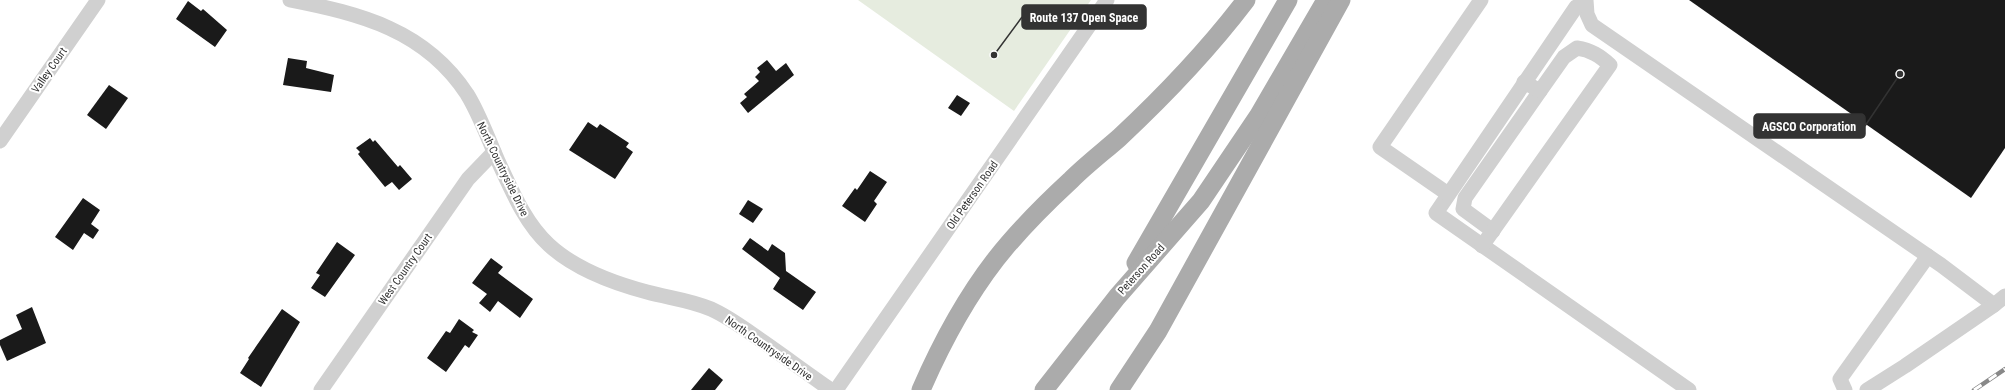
<svg xmlns="http://www.w3.org/2000/svg" width="2005" height="390" viewBox="0 0 2005 390" font-family="'Roboto Condensed',sans-serif">
  <style>
    .green { fill: #e6ecdf }
    .building { fill: #1a1a1a }
    .lines { fill: none; stroke-linecap: round; stroke-linejoin: round }
    .minor { stroke: #d0d0d0; stroke-width: 15 }
    .major { stroke: #ababab; stroke-width: 19 }
    .rail-casing { stroke: #888; stroke-width: 4.5 }
    .rail { stroke: #fff; stroke-width: 3; stroke-dasharray: 9; stroke-linecap: butt }
    .labels { text-anchor: middle; stroke-width: 4; stroke-linejoin: round; paint-order: stroke }
    .street-label { font-size: 11px; fill: #333; stroke: #fff }
    .leader { fill: none; stroke: #333; stroke-width: 1.5 }
    .callout-dot { fill: #333; stroke: #fff; stroke-width: 1.5 }
    .callout { fill: #333; stroke: #333; stroke-width: 1.5 }
    .callout-label { font-size: 12px; text-anchor: middle; font-weight: bold; fill: #fff }
  </style>
  <rect width="100%" height="100%" fill="#fff"/>
  <polygon class="green" points="858,0 1091,0 1014,111"/>
  <g class="building">
    <polygon points="1689,0 2005,0 2005,148 1971,198"/>
    <polygon points="188,1 201,11 203,9 227,30 215,47 176,19"/>
    <polygon points="288,58 307,61 306,68 334,75 331,92 283,85"/>
    <polygon points="767,60 776,71 786,63 794,75 748,113 740,103 747,97 744,94 759,81 755,77 760,72 757,68"/>
    <polygon points="109,85 128,98 106,129 87,115"/>
    <polygon points="957,95 970,103 961,116 948,108"/>
    <polygon points="588,122 597,128 600,124 629,143 626,147 633,152 615,179 569,150"/>
    <polygon points="370,138 373,142 375,140 398,167 400,165 412,179 399,190 392,182 385,187 358,154 360,152 356,148"/>
    <polygon points="870,171 887,182 874,201 877,204 865,222 842,206 855,188 857,190"/>
    <polygon points="83,198 100,210 91,224 99,230 93,239 84,233 73,250 55,237"/>
    <polygon points="748,200 763,209 753,223 739,214"/>
    <polygon points="750,238 768,251 772,244 785,253 786,271 816,292 803,310 773,289 780,278 742,249"/>
    <polygon points="337,242 355,255 325,297 311,288 320,275 316,273"/>
    <polygon points="491,258 503,267 498,273 533,299 520,318 498,301 490,312 479,303 487,294 472,283"/>
    <polygon points="32,307 46,343 7,361 0,345 0,340 22,329 16,315"/>
    <polygon points="282,309 300,322 261,387 240,373 249,359 248,358"/>
    <polygon points="459,319 474,330 472,332 478,335 469,348 465,345 446,372 427,358 446,331 450,333"/>
    <polygon points="709,368 723,380 715,390 691,390"/>
  </g>
  <g class="lines">
    <g class="minor">
      <path d="M290 0C361 14 425 30 467 94 480 115 488 139 498 161 512 191 525 223 549 245 575 269 613 283 647 292 669 298 690 300 711 309 729 317 746 330 762 341 785 357 808 374 831 390"/>
      <polyline points="1586,0 1587,14 1592,25 1941,265 1994,305 2005,296"/>
      <polyline points="1576,7 1436,213 1689,390"/>
      <polyline points="0,141 98,0"/>
      <polyline points="1448,194 1380,147 1481,0"/>
      <polyline points="1493,231 1463,209 1465,198 1540,91"/>
      <path d="M1482 246 1610 65C1600 56 1591 50 1577 48L1564 57 1540 91 1524 82"/>
      <polyline points="321,390 468,179 494,152"/>
      <polyline points="836,390 1107,0"/>
      <polyline points="1845,390 1840,379 1928,256"/>
      <polyline points="1867,390 1905,366 1994,305"/>
    </g>
    <g class="major">
      <polyline points="1136,263 1288,0"/>
      <path d="M921 390C941 344 965 299 996 259 1018 231 1045 204 1071 180 1086 165 1103 152 1119 138 1165 95 1208 50 1246 0"/>
      <polyline points="1044,390 1117,297 1201,201 1259,115 1326,0"/>
      <polyline points="1119,390 1158,331 1341,0"/>
    </g>
    <g class="rail-casing">
      <polyline id="rail" points="1974,390 2005,369"/>
    </g>
    <use href="#rail" class="rail"/>
  </g>
  <g class="labels">
    <g class="street-label">
      <text transform="translate(49 70) rotate(-55)" y="4">Valley Court</text>
      <text transform="translate(503 169) rotate(64)" y="4">North Countryside Drive</text>
      <text transform="translate(972 195) rotate(-55)" y="4">Old Peterson Road</text>
      <text transform="translate(405 269) rotate(-55)" y="4">West Country Court</text>
      <text transform="translate(1141 269) rotate(-48)" y="4">Peterson Road</text>
      <text transform="translate(769 348) rotate(35)" y="4">North Countryside Drive</text>
    </g>
  </g>
  <path class="leader" d="M994 55L1022 17M1900 74L1865 126"/>
  <g class="callout-dot">
    <circle cx="994" cy="55" r="4"/>
    <circle cx="1900" cy="74" r="4"/>
  </g>
  <g class="callout">
    <rect x="1022" y="5" width="124" height="24" rx="4"/>
    <rect x="1754" y="114" width="111" height="24" rx="4"/>
  </g>
  <g class="callout-label">
    <text x="1084" y="22">Route 137 Open Space</text>
    <text x="1809" y="131">AGSCO Corporation</text>
  </g>
</svg>
